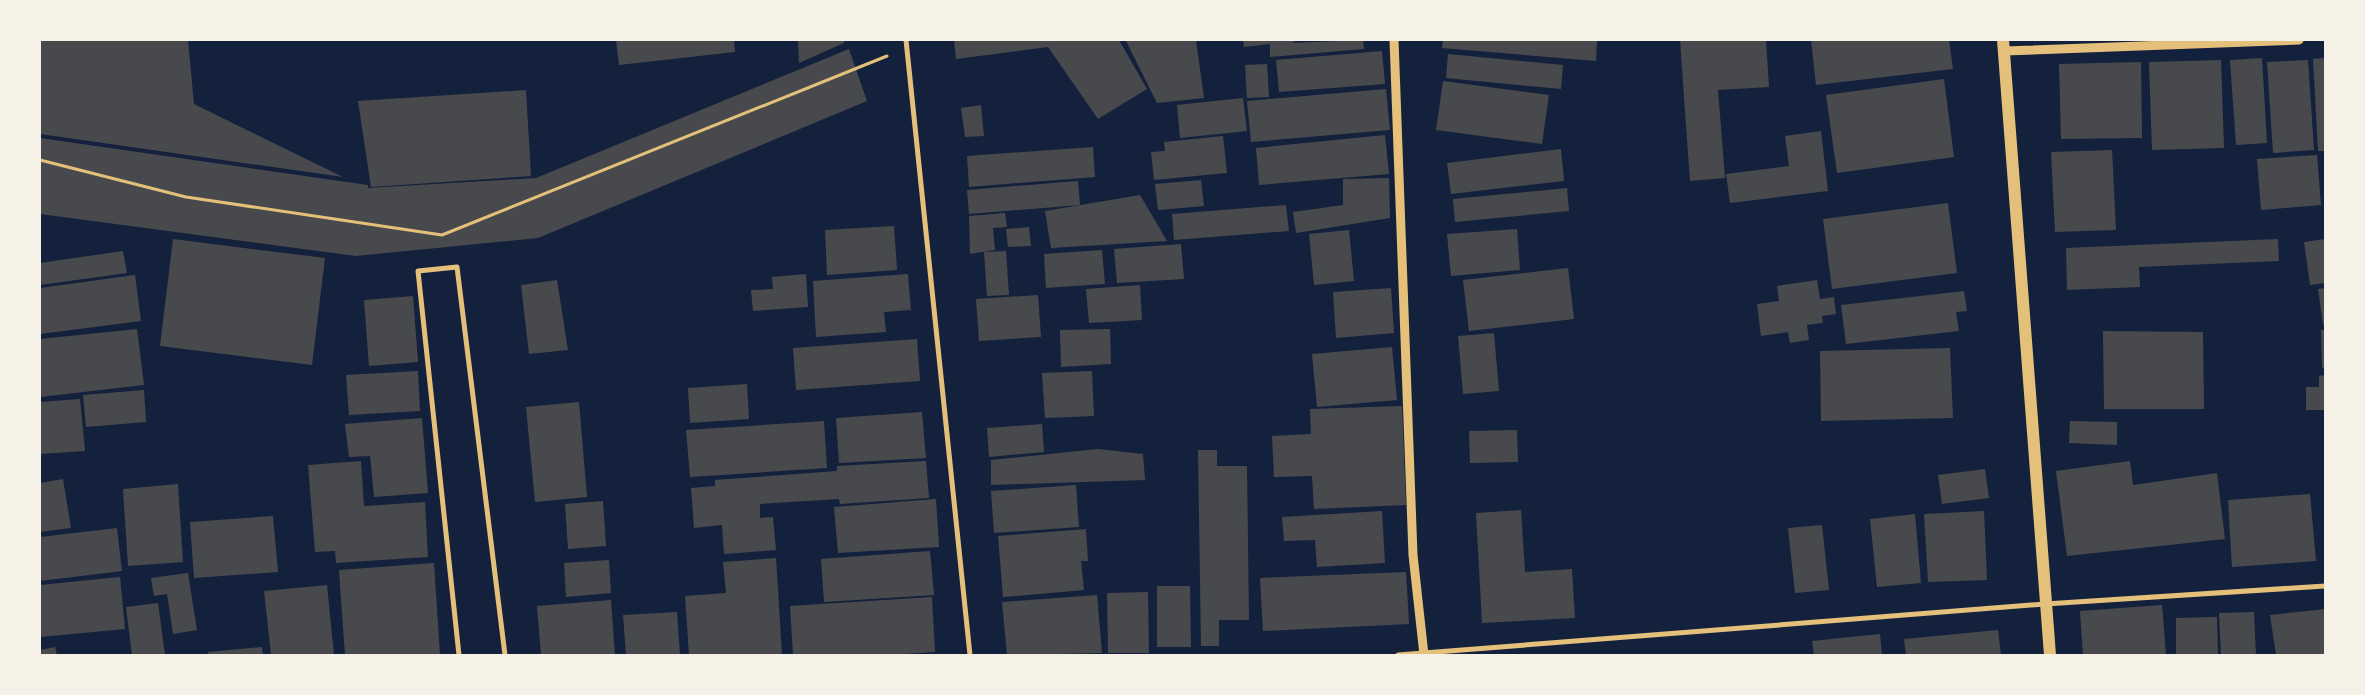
<svg xmlns="http://www.w3.org/2000/svg" width="2365" height="695" viewBox="0 0 2365 695" font-family="Quicksand,sans-serif">
  <style>
    .building { fill: #48494c }
    .lines { fill: none; stroke-linecap: round; stroke-linejoin: round }
    .path { stroke: #e5c07b; stroke-width: 3 }
    .minor { stroke: #e5c07b; stroke-width: 5 }
    .tertiary { stroke: #e5c07b; stroke-width: 9 }
    .primary { stroke: #e5c07b; stroke-width: 12 }
  </style>
  <rect width="100%" height="100%" fill="#14213d"/>
  <g class="building">
    <polygon points="40,40 188,40 194,104 343,177 40,134"/>
    <polygon points="616,40 734,40 735,52 619,65"/>
    <polygon points="798,40 844,40 844,43 799,63"/>
    <polygon points="954,40 1119,40 1147,89 1098,119 1048,47 956,59"/>
    <polygon points="1196,40 1204,98 1157,103 1126,41"/>
    <polygon points="1243,40 1299,40 1291,43 1363,40 1364,49 1270,57 1270,44 1244,47"/>
    <polygon points="1443,40 1597,40 1596,61 1442,48"/>
    <polygon points="1680,40 1766,40 1769,87 1718,90 1725,178 1690,181"/>
    <polygon points="1811,40 1949,40 1953,69 1816,85"/>
    <polygon points="849,49 867,101 538,238 356,256 40,214 40,138 368,185 368,188 536,178"/>
    <polygon points="1382,51 1385,84 1279,92 1276,60"/>
    <polygon points="1448,54 1563,65 1561,89 1446,78"/>
    <polygon points="2262,58 2267,143 2236,145 2230,60"/>
    <polygon points="2325,58 2325,151 2318,151 2313,59"/>
    <polygon points="2221,60 2224,148 2152,150 2149,62"/>
    <polygon points="2308,60 2314,150 2273,153 2267,62"/>
    <polygon points="2141,62 2142,138 2061,139 2059,64"/>
    <polygon points="1267,64 1269,97 1247,98 1245,65"/>
    <polygon points="1944,79 1954,157 1837,173 1826,95"/>
    <polygon points="1443,81 1549,95 1542,144 1436,130"/>
    <polygon points="1386,89 1390,130 1251,142 1247,101"/>
    <polygon points="526,90 531,176 371,187 358,101"/>
    <polygon points="1243,98 1247,131 1180,138 1177,105"/>
    <polygon points="981,105 984,136 965,137 961,108"/>
    <polygon points="1821,131 1828,191 1730,203 1726,174 1789,166 1785,136"/>
    <polygon points="1385,135 1389,174 1259,185 1256,148"/>
    <polygon points="1223,136 1227,173 1154,180 1151,152 1165,151 1164,142"/>
    <polygon points="1093,147 1095,177 969,187 967,156"/>
    <polygon points="1561,149 1564,181 1451,194 1447,163"/>
    <polygon points="2112,150 2116,230 2055,232 2051,152"/>
    <polygon points="2317,155 2321,205 2261,210 2257,159"/>
    <polygon points="1389,178 1390,218 1296,233 1293,212 1343,205 1343,179"/>
    <polygon points="1201,180 1204,206 1158,210 1155,184"/>
    <polygon points="1078,181 1080,205 969,214 967,190"/>
    <polygon points="1567,188 1569,211 1455,222 1453,199"/>
    <polygon points="1140,195 1167,241 1051,248 1045,211"/>
    <polygon points="1948,203 1957,273 1832,289 1823,219"/>
    <polygon points="1286,205 1289,231 1174,240 1172,214"/>
    <polygon points="1005,213 1007,227 993,228 995,250 970,254 969,216"/>
    <polygon points="894,226 897,270 827,275 825,230"/>
    <polygon points="1029,227 1031,246 1008,247 1006,229"/>
    <polygon points="1517,229 1520,270 1451,276 1447,234"/>
    <polygon points="1349,230 1354,281 1314,285 1309,234"/>
    <polygon points="173,239 325,258 312,365 160,346"/>
    <polygon points="2278,239 2279,261 2139,267 2140,287 2067,290 2066,248"/>
    <polygon points="2325,239 2325,283 2310,285 2304,242"/>
    <polygon points="1181,244 1184,279 1117,283 1114,249"/>
    <polygon points="1102,250 1105,284 1046,288 1044,254"/>
    <polygon points="123,251 127,273 40,285 40,263"/>
    <polygon points="1006,251 1009,295 987,296 984,252"/>
    <polygon points="1568,268 1574,319 1469,331 1463,280"/>
    <polygon points="806,274 808,307 753,311 751,290 773,289 772,277"/>
    <polygon points="908,274 911,310 884,312 886,332 816,337 813,281"/>
    <polygon points="135,275 141,321 40,334 40,288"/>
    <polygon points="557,280 568,350 529,354 521,285"/>
    <polygon points="1817,280 1820,299 1834,297 1836,314 1822,316 1823,323 1807,325 1809,340 1790,343 1788,332 1761,336 1757,304 1779,301 1777,286"/>
    <polygon points="1140,285 1142,320 1089,323 1086,289"/>
    <polygon points="1391,288 1394,333 1336,338 1333,292"/>
    <polygon points="2325,288 2325,325 2323,325 2318,289"/>
    <polygon points="1964,291 1967,311 1956,312 1959,331 1846,344 1841,305"/>
    <polygon points="1038,295 1041,337 979,341 976,299"/>
    <polygon points="413,296 418,362 369,366 364,300"/>
    <polygon points="137,329 144,385 40,397 40,339"/>
    <polygon points="1110,329 1111,364 1061,367 1060,330"/>
    <polygon points="2321,330 2325,330 2325,367 2322,368"/>
    <polygon points="2103,331 2203,332 2204,409 2104,409"/>
    <polygon points="1494,333 1499,391 1463,394 1458,336"/>
    <polygon points="917,339 920,381 796,390 793,348"/>
    <polygon points="1392,347 1397,400 1317,407 1312,354"/>
    <polygon points="1950,348 1953,418 1821,421 1820,351"/>
    <polygon points="418,371 420,411 349,415 346,375"/>
    <polygon points="1092,371 1094,416 1045,418 1042,373"/>
    <polygon points="2325,375 2325,410 2306,410 2306,387 2319,387 2319,376"/>
    <polygon points="747,384 749,419 690,423 688,388"/>
    <polygon points="144,390 146,422 86,427 83,395"/>
    <polygon points="80,399 85,451 40,454 40,402"/>
    <polygon points="579,402 587,497 535,502 526,407"/>
    <polygon points="1402,406 1406,505 1314,509 1312,476 1274,477 1272,436 1311,434 1310,409"/>
    <polygon points="922,412 926,458 839,463 836,418"/>
    <polygon points="422,418 428,493 374,497 370,456 349,457 345,424"/>
    <polygon points="824,421 827,468 690,477 686,430"/>
    <polygon points="2070,421 2117,422 2117,445 2069,443"/>
    <polygon points="1042,424 1044,452 989,457 987,428"/>
    <polygon points="1517,430 1518,462 1470,463 1469,431"/>
    <polygon points="1098,449 1143,454 1145,480 991,485 991,460"/>
    <polygon points="1198,450 1217,450 1217,466 1247,466 1249,620 1219,620 1219,646 1201,646"/>
    <polygon points="361,461 364,506 425,502 428,557 336,563 335,551 315,552 308,465"/>
    <polygon points="926,461 929,498 840,504 839,499 760,504 760,518 773,517 776,550 724,554 722,525 694,528 691,488 715,486 715,480 837,471 837,466"/>
    <polygon points="2130,461 2133,485 2217,473 2225,539 2067,556 2056,471"/>
    <polygon points="1985,469 1989,498 1942,504 1938,475"/>
    <polygon points="63,479 71,528 40,532 40,483"/>
    <polygon points="178,484 183,562 128,566 123,489"/>
    <polygon points="1076,485 1079,527 994,533 991,491"/>
    <polygon points="2310,494 2316,561 2232,567 2228,500"/>
    <polygon points="936,499 939,547 838,553 834,507"/>
    <polygon points="603,501 606,546 568,549 565,504"/>
    <polygon points="1521,510 1525,572 1572,569 1575,618 1482,623 1476,513"/>
    <polygon points="1382,511 1385,563 1317,567 1315,540 1284,541 1282,517"/>
    <polygon points="1984,511 1987,580 1928,582 1924,514"/>
    <polygon points="1915,514 1921,583 1877,587 1870,519"/>
    <polygon points="273,516 278,572 194,578 190,522"/>
    <polygon points="1822,525 1829,590 1795,593 1788,528"/>
    <polygon points="117,528 122,571 40,581 40,537"/>
    <polygon points="1086,529 1088,561 1081,561 1084,590 1003,597 998,536"/>
    <polygon points="930,551 934,595 824,602 821,559"/>
    <polygon points="776,558 782,655 689,655 685,596 726,593 723,562"/>
    <polygon points="609,560 611,593 566,597 564,563"/>
    <polygon points="434,563 440,655 345,655 339,570"/>
    <polygon points="1406,572 1409,624 1263,631 1260,578"/>
    <polygon points="188,573 197,630 173,634 167,594 154,596 151,578"/>
    <polygon points="120,577 125,629 40,637 40,585"/>
    <polygon points="327,585 334,655 271,655 264,591"/>
    <polygon points="1157,586 1190,586 1191,647 1157,647"/>
    <polygon points="1148,592 1149,653 1108,653 1107,593"/>
    <polygon points="1097,595 1102,653 1007,655 1002,602"/>
    <polygon points="932,597 935,652 889,655 793,655 790,606"/>
    <polygon points="611,600 615,655 541,655 537,606"/>
    <polygon points="158,603 165,655 132,655 126,607"/>
    <polygon points="2162,605 2166,655 2083,655 2080,611"/>
    <polygon points="2325,609 2325,655 2276,655 2270,615"/>
    <polygon points="677,612 680,655 626,655 623,615"/>
    <polygon points="2254,612 2256,655 2221,655 2219,613"/>
    <polygon points="2217,617 2218,655 2176,655 2176,618"/>
    <polygon points="1998,630 2001,655 1906,655 1904,639"/>
    <polygon points="1880,634 1882,655 1814,655 1812,641"/>
    <polygon points="55,647 57,655 40,655 40,650"/>
    <polygon points="262,647 263,655 209,655 208,652"/>
  </g>
  <g class="lines">
    <polyline class="path" points="40,160 186,197 442,235 887,56"/>
    <g class="minor">
      <polyline points="906,40 970,655"/>
      <polyline points="459,655 418,271 457,267 505,655"/>
      <polyline points="1398,655 2045,604 2325,586"/>
    </g>
    <g class="tertiary">
      <polyline points="1394,40 1413,555 1424,655"/>
      <polyline points="2005,51 2299,40"/>
    </g>
    <polyline class="primary" points="2003,40 2050,655"/>
  </g>
  <rect width="2365" height="695" fill="none" stroke="#f6f1e7" stroke-width="82"/>
</svg>
